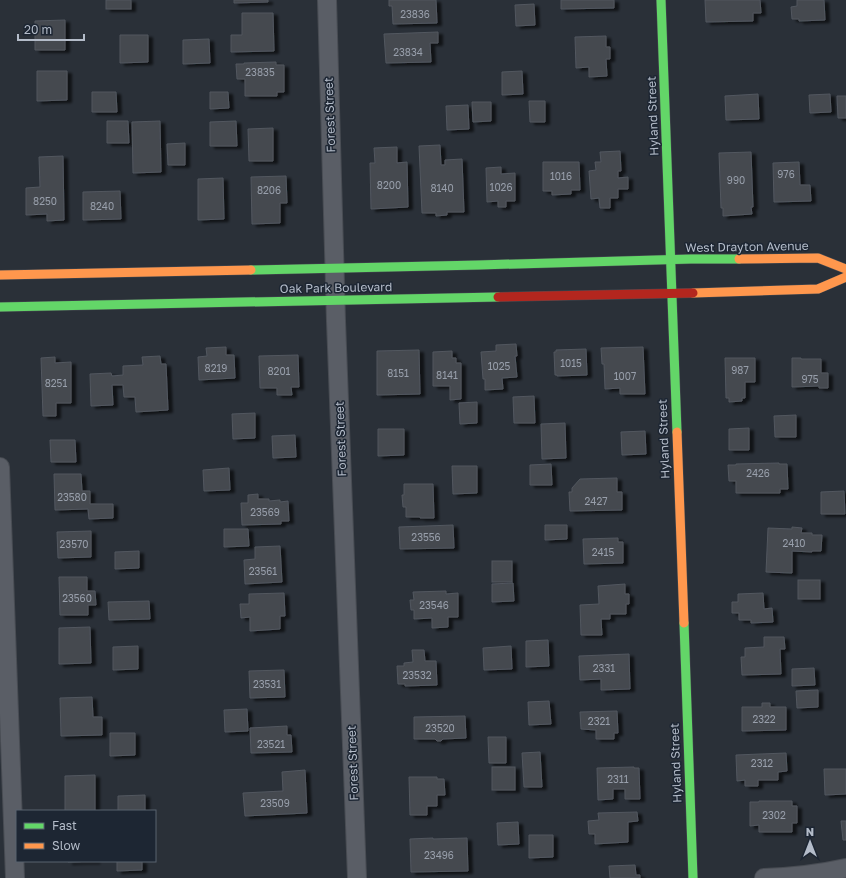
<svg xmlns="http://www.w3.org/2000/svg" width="846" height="878" viewBox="0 0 846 878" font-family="'Golos Text',sans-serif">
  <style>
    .building { fill: #444950; stroke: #52575f; filter: url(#shadow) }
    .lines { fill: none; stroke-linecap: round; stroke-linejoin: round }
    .street-casing { stroke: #484c53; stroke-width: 20 }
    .fast-casing { stroke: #484c53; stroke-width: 10 }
    .slow-casing { stroke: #484c53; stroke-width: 10 }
    .jam-casing { stroke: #484c53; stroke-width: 10 }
    .street { stroke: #5a5e66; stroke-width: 18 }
    .fast { stroke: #63d668; stroke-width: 9 }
    .slow { stroke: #ff974d; stroke-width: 9 }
    .jam { stroke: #b3261e; stroke-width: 9 }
    .labels { text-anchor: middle; stroke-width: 3; stroke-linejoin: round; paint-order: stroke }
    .number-label { font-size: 10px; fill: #989fab }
    .street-label { font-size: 12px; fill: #b4bcc9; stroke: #1d2633 }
  </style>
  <defs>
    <filter id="shadow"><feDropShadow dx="4.5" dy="2.5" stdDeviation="1" flood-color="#0009"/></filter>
  </defs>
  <rect width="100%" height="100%" fill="#2a3038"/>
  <g class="building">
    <rect x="106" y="0" width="25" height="9"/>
    <polygon points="234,0 268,0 268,2 234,3"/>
    <polygon points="389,0 436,0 437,23 393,24 392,6 389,6"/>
    <polygon points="561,0 614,0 614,8 561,9"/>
    <polygon points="705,0 760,0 761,13 753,13 753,21 706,22"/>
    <polygon points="797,0 824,0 825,20 799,21 799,19 792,19 791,7 797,6"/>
    <polygon points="534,4 535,25 516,26 515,5"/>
    <polygon points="242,13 273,13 274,51 231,52 231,35 242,35"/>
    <polygon points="65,20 65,50 35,50 35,21"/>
    <polygon points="438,32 438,43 430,43 431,62 386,63 384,34"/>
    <polygon points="120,35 148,35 148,62 120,63"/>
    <polygon points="606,36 606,47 610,47 610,59 606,59 607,76 589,77 589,67 576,68 575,37"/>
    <polygon points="209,39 210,63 183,64 183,40"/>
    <polygon points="276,62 276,65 284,65 284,92 277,92 277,96 245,96 245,79 237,79 236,64 244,64 244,63"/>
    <polygon points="37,71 67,71 67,100 37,101"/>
    <polygon points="522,71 523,94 502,95 502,72"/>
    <polygon points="92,92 116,92 117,112 92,112"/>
    <polygon points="210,92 228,92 229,108 210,109"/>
    <polygon points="758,94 759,119 726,120 725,96"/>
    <polygon points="830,94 831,112 810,113 809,95"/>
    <polygon points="837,96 846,96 846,118 838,118"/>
    <polygon points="529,101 545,101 545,122 530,122"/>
    <polygon points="472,102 491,102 491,121 473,122"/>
    <polygon points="468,105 469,129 447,130 446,106"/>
    <polygon points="107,121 128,121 129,143 107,143"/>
    <polygon points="160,121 161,172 133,173 132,122"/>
    <polygon points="236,121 237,146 210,146 210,122"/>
    <polygon points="273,128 273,161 249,161 248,129"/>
    <polygon points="185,143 185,165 168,165 167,144"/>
    <polygon points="440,145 441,165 445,165 445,160 462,159 464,212 447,212 447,215 436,216 436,213 422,213 419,146"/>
    <polygon points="397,147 397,163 407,162 408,207 371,209 370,163 375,163 374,148"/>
    <polygon points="620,151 621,171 618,171 618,178 628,177 628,189 618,189 618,198 610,198 610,208 600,208 599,198 591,199 589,171 596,170 595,162 601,162 600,152"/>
    <polygon points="751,152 753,207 751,207 752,214 723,216 723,208 721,208 719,153"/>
    <polygon points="63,156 64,220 47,221 47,214 26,215 26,188 40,187 39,157"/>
    <polygon points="543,162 579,162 580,190 571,190 571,194 552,195 552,191 543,191"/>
    <polygon points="799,162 800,185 810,185 811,201 774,202 773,163"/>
    <polygon points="501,167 501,174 515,173 515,201 506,201 506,207 498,207 498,201 487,202 486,168"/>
    <polygon points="286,176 287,203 280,203 280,223 252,224 251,177"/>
    <polygon points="223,178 224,219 198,220 198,179"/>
    <polygon points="120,191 121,219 83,220 83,192"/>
    <polygon points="516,344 517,356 515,356 517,377 502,378 503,389 485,390 485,379 483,379 481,352 496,351 496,345"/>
    <polygon points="226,347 226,355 234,355 235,378 199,380 198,357 207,356 206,348"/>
    <polygon points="643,347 645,394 620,394 620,388 605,389 604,364 602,364 601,348"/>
    <polygon points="586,349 587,375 557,376 557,375 555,375 554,352 556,352 556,350"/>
    <polygon points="419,350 420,394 377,395 377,351"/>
    <polygon points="452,351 452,358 456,358 456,363 461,363 461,399 450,400 450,386 433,386 433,352"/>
    <polygon points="298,355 299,387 291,387 292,395 277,395 277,388 260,388 259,356"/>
    <polygon points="160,356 161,364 166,364 168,410 136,412 135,397 124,397 123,385 112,385 113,405 91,406 90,374 111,373 112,376 123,375 123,366 143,365 142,357"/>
    <polygon points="55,357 55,363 71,362 71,403 56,403 56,416 43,416 41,358"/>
    <polygon points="725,358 755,358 755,382 745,382 745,398 742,398 742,401 729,402 729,398 726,398"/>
    <polygon points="792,358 801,358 801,359 821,359 821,373 828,373 828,388 819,388 819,386 792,387"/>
    <polygon points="534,396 535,423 514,423 513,397"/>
    <polygon points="477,402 477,423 460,424 459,403"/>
    <polygon points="255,413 255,438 233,439 232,414"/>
    <polygon points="796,415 796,437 775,437 774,416"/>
    <polygon points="565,423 566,458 542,459 541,424"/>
    <polygon points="749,428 749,450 729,450 729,429"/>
    <polygon points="378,429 404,429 404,455 378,456"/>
    <polygon points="645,431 646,454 622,455 621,432"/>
    <polygon points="295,435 296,457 273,458 272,436"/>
    <polygon points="50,440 75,440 76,462 51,462"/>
    <polygon points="779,463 779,464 787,464 788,489 780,489 780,493 736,493 736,481 729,481 728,465 736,465 736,464"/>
    <polygon points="551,464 552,485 530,485 530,465"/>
    <polygon points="452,466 477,466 477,493 453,494"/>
    <polygon points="229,468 230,490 204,491 203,470"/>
    <polygon points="54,474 81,474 82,491 90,491 90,504 113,504 113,518 89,519 88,509 55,510"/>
    <polygon points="617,478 617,492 622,492 622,510 570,511 569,492 572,492 572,488 580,479"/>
    <polygon points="404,484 433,484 434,518 420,518 420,517 406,517 406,507 403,507 402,495 404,495"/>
    <polygon points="844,491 845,514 821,514 821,492"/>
    <polygon points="258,494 258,499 269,499 269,501 280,500 280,502 288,501 289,521 281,521 281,524 242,525 241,503 248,503 248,495"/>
    <polygon points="453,525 454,548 400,549 399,527"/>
    <polygon points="545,525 567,525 567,539 545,540"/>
    <polygon points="792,527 802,528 801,533 812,533 812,535 822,535 821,551 812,551 812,552 792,551 792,573 766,572 768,528 792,529"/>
    <polygon points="224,529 248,529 249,546 224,547"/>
    <polygon points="91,531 91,557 58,558 57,532"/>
    <polygon points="618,538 618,542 623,542 623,563 584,564 583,539"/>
    <polygon points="280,546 282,582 245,584 244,560 255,559 255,547"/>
    <polygon points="139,551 139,568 115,569 115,552"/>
    <rect x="492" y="561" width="20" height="21"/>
    <polygon points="59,577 87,577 87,591 95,591 96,605 88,605 88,615 60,615"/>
    <rect x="798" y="580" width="22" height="19"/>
    <polygon points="513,583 514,601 492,602 492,584"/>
    <polygon points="625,584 625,594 629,594 629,604 626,604 626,614 610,614 610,619 601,619 602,635 581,635 580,605 599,604 598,586"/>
    <polygon points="446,591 446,594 458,593 458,617 448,617 448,627 432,628 432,618 414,619 414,610 411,610 410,600 414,600 413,592"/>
    <polygon points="284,593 285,616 280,616 280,629 250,631 250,617 241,618 240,604 249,604 249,594"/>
    <polygon points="763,593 764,609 772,608 773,622 751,623 751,620 739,620 739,613 732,613 732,602 738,602 738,594"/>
    <polygon points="149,601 150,619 109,620 108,602"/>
    <polygon points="90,627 91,663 59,664 59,628"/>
    <polygon points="764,637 784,637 785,649 780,649 781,674 742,675 741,657 745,657 745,648 764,647"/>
    <polygon points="548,640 549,666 526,667 526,641"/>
    <polygon points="138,646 138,669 113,670 113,647"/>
    <polygon points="511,646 512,669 484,670 483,648"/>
    <polygon points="412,650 424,650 425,661 436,661 437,685 405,686 405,684 398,684 397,666 404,666 404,663 413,662"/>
    <polygon points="629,654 630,689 601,690 601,679 580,680 579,656"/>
    <polygon points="814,668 815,685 792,686 792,669"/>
    <polygon points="284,670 285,697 250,698 249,671"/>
    <polygon points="818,690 818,707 797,708 796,691"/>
    <polygon points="92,697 93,717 102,717 102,735 61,736 60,698"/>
    <polygon points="549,701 551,724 529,725 528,702"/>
    <polygon points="762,703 770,703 770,707 786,707 786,730 742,731 742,707 762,707"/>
    <polygon points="247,709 248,731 225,732 224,710"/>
    <polygon points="617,711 618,733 614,733 614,739 596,739 596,730 581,729 580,712"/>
    <polygon points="465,716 466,738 443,739 441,741 437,741 435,739 414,739 414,717"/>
    <polygon points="287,726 287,735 291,735 292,752 251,753 250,728"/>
    <polygon points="110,733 135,733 135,755 110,756"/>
    <polygon points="488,737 506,737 506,763 489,763"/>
    <polygon points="540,752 542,787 524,787 522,753"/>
    <polygon points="786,753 787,771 778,772 778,780 758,780 758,786 745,786 745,780 737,781 736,755"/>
    <rect x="492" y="767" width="23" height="23"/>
    <polygon points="634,767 634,768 639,768 640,799 625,799 625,789 613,789 613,799 598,800 597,768"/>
    <polygon points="824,769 846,769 846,794 825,795"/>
    <polygon points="305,770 307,813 245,816 243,793 283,791 282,772"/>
    <polygon points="95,775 95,811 65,811 65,776"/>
    <polygon points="409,777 437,777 437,779 444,779 445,795 437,795 437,806 427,806 427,815 410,815"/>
    <polygon points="145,795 145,811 118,811 118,796"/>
    <polygon points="759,801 792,801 792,806 797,806 797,823 792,823 792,832 759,832 759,825 750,826 750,802 759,802"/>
    <polygon points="637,812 638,821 628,822 628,842 595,844 595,834 589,834 588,821 599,820 598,813"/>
    <polygon points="841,821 846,821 846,840 843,840"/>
    <polygon points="518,822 519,844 498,845 497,823"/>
    <polygon points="529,835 553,835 553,857 529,858"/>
    <polygon points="433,838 433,839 467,838 468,871 411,872 410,839"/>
    <polygon points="68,861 96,861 68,862"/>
    <polygon points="117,861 142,861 142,870 117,871"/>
    <polygon points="635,865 636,875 640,875 640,878 610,878 609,866"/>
  </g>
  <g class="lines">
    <g class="street-casing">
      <g id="street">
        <polyline points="327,0 336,321 357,878"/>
        <polyline points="0,467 15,878"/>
        <path d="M764 878C792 877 819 874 846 868"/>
      </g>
    </g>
    <g class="fast-casing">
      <g id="fast">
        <polyline points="661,0 677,432"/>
        <polyline points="251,270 479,265 691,259 739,259"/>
        <polyline points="0,307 498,297"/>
        <polyline points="684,623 693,878"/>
      </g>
    </g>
    <g class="slow-casing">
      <g id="slow">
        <polyline points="739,259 818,258 846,269"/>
        <polyline points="0,275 251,270"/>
        <polyline points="693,293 818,289 846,277"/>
        <polyline points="677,432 684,623"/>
      </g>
    </g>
    <g class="jam-casing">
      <polyline id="jam" points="498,297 693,293"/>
    </g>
    <use href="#street" class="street"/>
    <use href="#fast" class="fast"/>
    <use href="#slow" class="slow"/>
    <use href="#jam" class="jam"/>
  </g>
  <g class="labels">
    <g class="number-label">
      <text x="415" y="18">23836</text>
      <text x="408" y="56">23834</text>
      <text x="260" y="76">23835</text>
      <text x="786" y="178">976</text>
      <text x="561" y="180">1016</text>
      <text x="736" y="184">990</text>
      <text x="389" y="189">8200</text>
      <text x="501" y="191">1026</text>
      <text x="442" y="192">8140</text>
      <text x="269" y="194">8206</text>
      <text x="45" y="205">8250</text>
      <text x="102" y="210">8240</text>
      <text x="571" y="367">1015</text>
      <text x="499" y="370">1025</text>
      <text x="216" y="372">8219</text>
      <text x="740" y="374">987</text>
      <text x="279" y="375">8201</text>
      <text x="398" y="377">8151</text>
      <text x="447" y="379">8141</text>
      <text x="625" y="380">1007</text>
      <text x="810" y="383">975</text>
      <text x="56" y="387">8251</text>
      <text x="758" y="477">2426</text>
      <text x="72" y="501">23580</text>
      <text x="596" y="505">2427</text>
      <text x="265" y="516">23569</text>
      <text x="426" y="541">23556</text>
      <text x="794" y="547">2410</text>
      <text x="74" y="548">23570</text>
      <text x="603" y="556">2415</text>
      <text x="263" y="575">23561</text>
      <text x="77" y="602">23560</text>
      <text x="434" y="609">23546</text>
      <text x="604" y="672">2331</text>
      <text x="417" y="679">23532</text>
      <text x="267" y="688">23531</text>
      <text x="764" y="723">2322</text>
      <text x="599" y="725">2321</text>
      <text x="440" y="732">23520</text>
      <text x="271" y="748">23521</text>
      <text x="762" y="767">2312</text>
      <text x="618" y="783">2311</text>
      <text x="275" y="807">23509</text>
      <text x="774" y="819">2302</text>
      <text x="439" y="859">23496</text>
    </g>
    <g class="street-label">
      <text transform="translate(330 115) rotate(-92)" y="4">Forest Street</text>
      <text transform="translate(653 116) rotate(-92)" y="4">Hyland Street</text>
      <text transform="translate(747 247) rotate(-1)" y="4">West Drayton Avenue</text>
      <text transform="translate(336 288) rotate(-1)" y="4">Oak Park Boulevard</text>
      <text transform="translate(341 439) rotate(-92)" y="4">Forest Street</text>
      <text transform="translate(664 439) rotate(-92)" y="4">Hyland Street</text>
      <text transform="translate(353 763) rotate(-92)" y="4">Forest Street</text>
      <text transform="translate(676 763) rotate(-92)" y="4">Hyland Street</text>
    </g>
  </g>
  <rect x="16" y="810" width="140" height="52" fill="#1d2633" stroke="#59626f"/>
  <rect x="24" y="823" width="20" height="6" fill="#63d668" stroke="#59626f"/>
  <text x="52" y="830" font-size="12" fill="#b4bcc9">Fast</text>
  <rect x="24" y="843" width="20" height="6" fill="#ff974d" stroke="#59626f"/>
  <text x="52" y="850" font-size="12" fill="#b4bcc9">Slow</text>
  <g transform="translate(810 842)" stroke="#1d2633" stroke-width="3" paint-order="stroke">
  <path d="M0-3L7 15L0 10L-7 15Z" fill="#b4bcc9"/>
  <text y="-6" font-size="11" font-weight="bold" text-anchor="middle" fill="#b4bcc9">N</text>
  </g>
  <path d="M18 34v6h66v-6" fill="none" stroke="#b4bcc9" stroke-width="2"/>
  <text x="24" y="34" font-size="12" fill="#b4bcc9" stroke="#1d2633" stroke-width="3" paint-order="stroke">20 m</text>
</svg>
